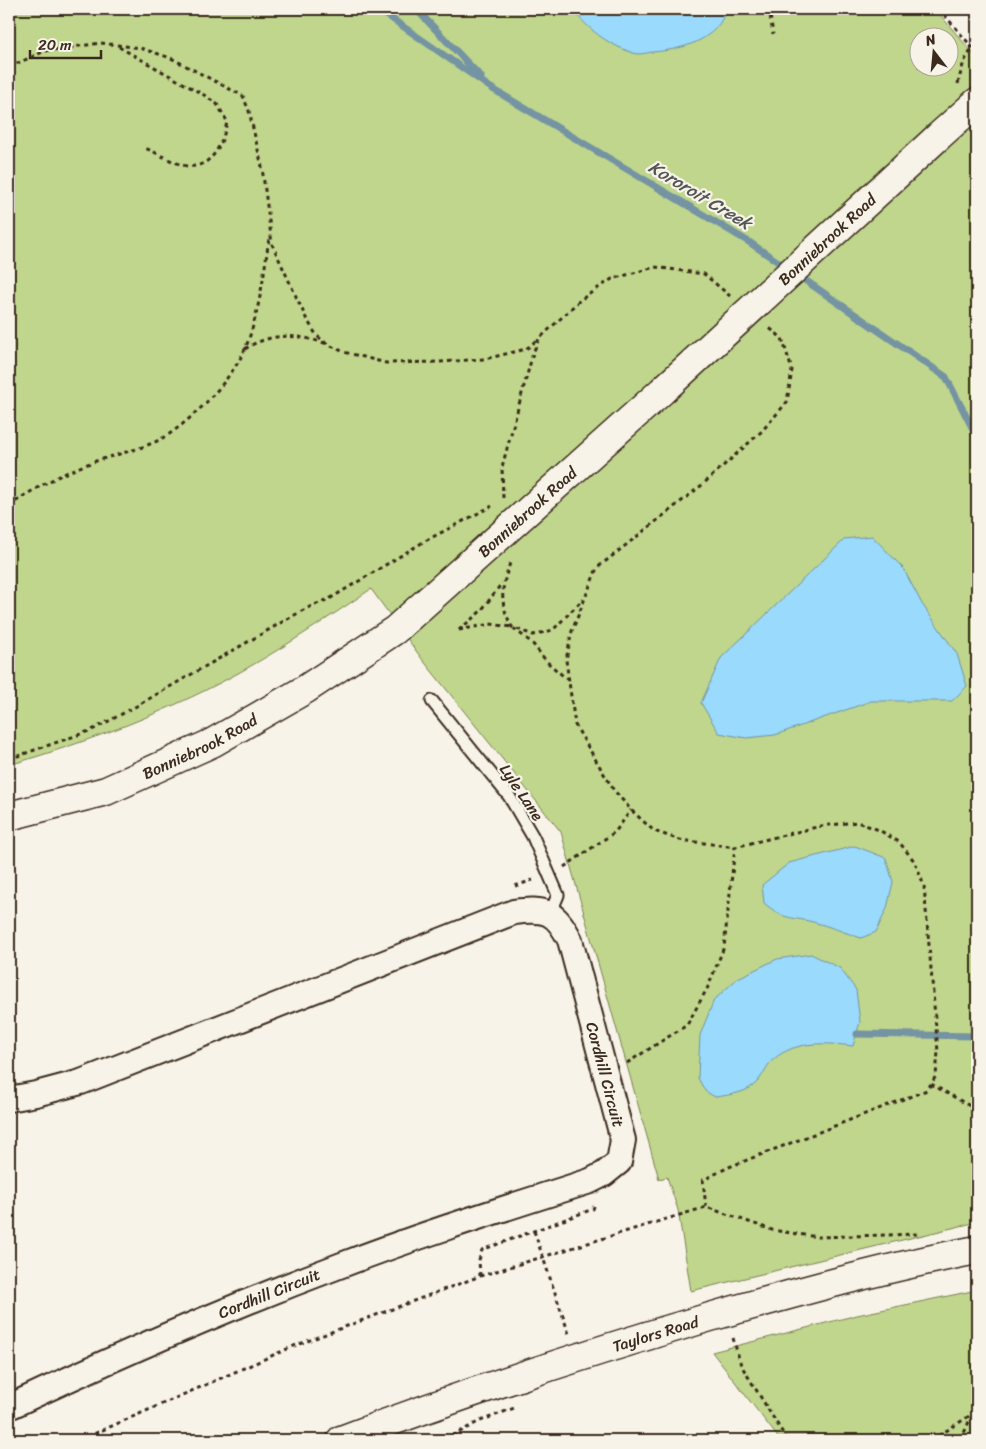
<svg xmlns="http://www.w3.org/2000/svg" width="986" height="1449" viewBox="0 0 986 1449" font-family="Sriracha,sans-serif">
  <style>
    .green { fill: #bfd68c; stroke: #7d8055; fill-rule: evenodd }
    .water { fill: #9adafc; stroke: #7494a3 }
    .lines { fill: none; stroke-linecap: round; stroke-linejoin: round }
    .stream { stroke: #7494a3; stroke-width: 7 }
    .service-casing { stroke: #3b2a1e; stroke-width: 15 }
    .minor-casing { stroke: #3b2a1e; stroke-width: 28 }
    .tertiary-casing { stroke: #3b2a1e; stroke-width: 31 }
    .path { stroke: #3b2a1e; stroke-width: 3; stroke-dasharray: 4 4; stroke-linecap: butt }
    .service { stroke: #f7f3e8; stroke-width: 11 }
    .minor { stroke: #f7f3e8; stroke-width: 24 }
    .tertiary { stroke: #f7f3e8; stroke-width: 28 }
    .tertiary-bridge-casing { stroke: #3b2a1e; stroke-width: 31; stroke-linecap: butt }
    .tertiary-bridge { stroke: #f7f3e8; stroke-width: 28 }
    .labels { text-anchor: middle; stroke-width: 4.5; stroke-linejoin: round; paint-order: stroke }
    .street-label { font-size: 16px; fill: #3b2a1e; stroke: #f7f3e8 }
    .water-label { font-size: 18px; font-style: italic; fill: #535656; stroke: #f7f3e8 }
  </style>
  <rect width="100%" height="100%" fill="#f7f3e8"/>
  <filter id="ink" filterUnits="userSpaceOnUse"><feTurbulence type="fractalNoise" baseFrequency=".02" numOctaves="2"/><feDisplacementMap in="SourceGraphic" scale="10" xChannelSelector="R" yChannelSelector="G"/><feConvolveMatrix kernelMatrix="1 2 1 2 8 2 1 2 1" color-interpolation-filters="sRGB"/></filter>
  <g filter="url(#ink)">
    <g class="green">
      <path d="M9 9H935L977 58V1222L691 1291 678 1210 667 1177 659 1179 561 832 422 659 371 589C331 616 291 643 249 667 174 710 91 741 9 765ZM918 38H948V68H918Z"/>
      <polygon points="977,1290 977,1440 780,1440 712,1352 857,1315"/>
    </g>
    <g class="water">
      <path d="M571 9H726C718 41 680 50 652 52 646 53 639 55 633 53 603 42 592 31 571 9Z"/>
      <polygon points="872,536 903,568 922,604 957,654 967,686 952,701 871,701 775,735 746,738 719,733 701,703 721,658 845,539"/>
      <path d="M855 846 886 858 893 882 887 908 876 932 861 938C846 933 829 926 813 922 788 916 786 921 764 903L762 885 789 863Z"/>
      <path d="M811 954 840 968 856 990 860 1022 853 1046C827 1043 796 1040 774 1059 767 1064 764 1074 758 1081 748 1093 730 1095 715 1097L705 1091 698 1078 700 1035 714 1000 738 978 777 959Z"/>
    </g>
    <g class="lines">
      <g class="stream">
        <polyline points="378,9 491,88 749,242 787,268"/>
        <polyline points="416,9 481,77"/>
        <polyline points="796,274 946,377 977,437"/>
        <polyline points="857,1034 977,1036"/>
      </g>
      <g class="service-casing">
        <polyline id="service" points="432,701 509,796 533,837 558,895 550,914"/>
      </g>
      <g class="minor-casing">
        <g id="minor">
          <path id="s1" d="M9 1099 36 1094 81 1082 514 912C545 908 556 911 570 940L623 1140 619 1162 604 1174 590 1181C506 1208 422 1234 339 1266 227 1308 117 1356 9 1407"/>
        </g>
      </g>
      <g class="tertiary-casing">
        <g id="tertiary">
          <polyline points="939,136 977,102"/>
          <path id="s2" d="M9 816 106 791 212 743 306 689 395 630 662 391"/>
          <path id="s3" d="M341 1440C463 1394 584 1354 710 1317 798 1292 887 1267 977 1250"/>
        </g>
      </g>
      <g class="path">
        <polyline points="769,9 773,34"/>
        <polyline points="939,9 973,48"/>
        <path d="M119 47 204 95 217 104 227 121C224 140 213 169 188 166 176 165 156 152 145 148"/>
        <polyline points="9,67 45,51 101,43 117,45 140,48 171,58 243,96 249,111 262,167 272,244 306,318 317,336 329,345 344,352 386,363 439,362 485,359 526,349 538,339"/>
        <path d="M958 84C962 67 964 56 977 45"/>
        <path d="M245 349C271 332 298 334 327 344"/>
        <polyline points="503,498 502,467 533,353 539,339 580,300 612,279 655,267 704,274 730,296"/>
        <path d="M9 506C36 487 64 472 96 461 114 455 133 451 150 444 183 432 231 381 245 349 259 315 264 274 269 238"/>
        <path d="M510 563C501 589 499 602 512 627L533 635 553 630 583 599"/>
        <polyline points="459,630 490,624 512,627 532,643 547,662 568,680"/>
        <polyline points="459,630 481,611 502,583"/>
        <polyline points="9,759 92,730 133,708 305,609 331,598 425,541 492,506"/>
        <polyline points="564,867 615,832 631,810"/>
        <polyline points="515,886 533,880"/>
        <polyline points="627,1063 687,1025 708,987 724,947 735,847"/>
        <polyline points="931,1084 977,1110"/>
        <polyline points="706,1207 703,1180 729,1167 927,1090 936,1076 938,1052 924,886 915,862 899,842 879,830 857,822 821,826 735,847 680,840 654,831 631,810 613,789 575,725 566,660 572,631 597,568 702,485 762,431 787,402 792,370 782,338 768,327"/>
        <polyline points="534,1231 569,1334"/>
        <polyline points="480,1276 479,1260 482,1250 593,1209 595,1204"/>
        <polyline points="733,1338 741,1365 787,1440"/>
        <polyline points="80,1440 294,1346 480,1276 706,1207 772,1230 817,1237 920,1234"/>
        <polyline points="445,1440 478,1422 514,1408"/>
        <polyline points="932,1440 977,1411"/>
        <polyline points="961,1440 971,1417"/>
      </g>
      <use href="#service" class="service"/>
      <use href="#minor" class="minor"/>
      <use href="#tertiary" class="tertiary"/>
      <g class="tertiary-bridge-casing">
        <g id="tertiary-bridge">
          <path id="s4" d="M662 391 939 136"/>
        </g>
      </g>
      <use href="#tertiary-bridge" class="tertiary-bridge"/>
    </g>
  </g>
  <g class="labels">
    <g class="street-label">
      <text dy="6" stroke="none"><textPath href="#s4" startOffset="224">Bonniebrook Road</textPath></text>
      <text dy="6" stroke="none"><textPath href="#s2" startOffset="609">Bonniebrook Road</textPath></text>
      <text dy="6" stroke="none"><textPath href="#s2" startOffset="204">Bonniebrook Road</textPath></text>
      <text transform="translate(522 792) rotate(56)" y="6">Lyle Lane</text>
      <text dy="6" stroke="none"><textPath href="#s1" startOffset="748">Cordhill Circuit</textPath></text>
      <text transform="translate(269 1293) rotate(-22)" y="6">Cordhill Circuit</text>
      <text dy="6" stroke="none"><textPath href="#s3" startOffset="332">Taylors Road</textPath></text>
    </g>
    <g class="water-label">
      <text transform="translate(700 195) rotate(31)" y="6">Kororoit Creek</text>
    </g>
  </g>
  <rect width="986" height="1449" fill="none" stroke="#f7f3e8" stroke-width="30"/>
  <rect x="15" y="15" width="956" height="1419" fill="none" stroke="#3b2a1e" stroke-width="2" filter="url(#ink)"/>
  <g transform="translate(934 52) rotate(344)"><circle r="24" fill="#f7f3e8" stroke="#aca397"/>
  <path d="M0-4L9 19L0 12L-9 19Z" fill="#3b2a1e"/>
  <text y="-8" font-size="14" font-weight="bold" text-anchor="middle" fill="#3b2a1e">N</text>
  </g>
  <path d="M30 50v8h71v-8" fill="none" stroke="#3b2a1e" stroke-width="2.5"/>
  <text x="38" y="50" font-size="15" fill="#3b2a1e" stroke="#f7f3e8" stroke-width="4" paint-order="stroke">20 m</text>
</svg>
